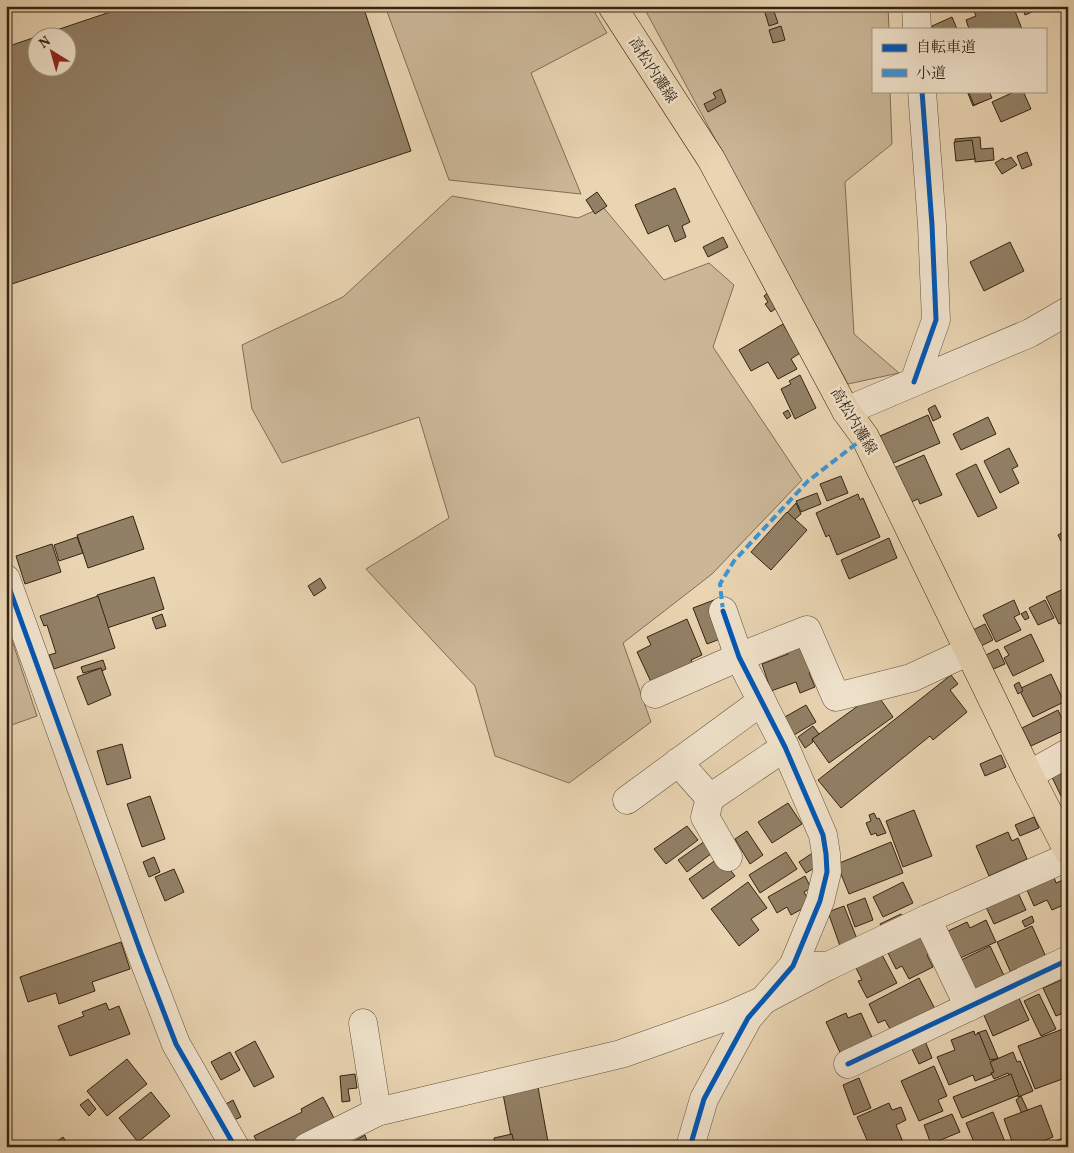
<svg xmlns="http://www.w3.org/2000/svg" width="1074" height="1153" viewBox="0 0 1074 1153" font-family="Vollkorn,'Noto Serif JP',serif">
  <style>
    .green { fill: #cbb798; stroke: #7f6e55 }
    .building { fill: #928066; stroke: #332412; fill-rule: evenodd }
    .lines { fill: none; stroke-linecap: round; stroke-linejoin: round }
    .minor-casing { stroke: #61503a; stroke-width: 29 }
    .major-casing { stroke: #332412; stroke-width: 29 }
    .minor { stroke: #f1e4ce; stroke-width: 28 }
    .major { stroke: #ead5b3; stroke-width: 28 }
    .quiet { stroke: #3d95d3; stroke-width: 4; stroke-dasharray: 8 4; stroke-linecap: butt }
    .cycleway-casing { stroke: #f1e4ce; stroke-width: 8 }
    .cycleway { stroke: #0057b8; stroke-width: 5 }
    .labels { text-anchor: middle; stroke-width: 5; stroke-linejoin: round; paint-order: stroke }
    .street-label { font-size: 15px; fill: #332412; stroke: #f1e4ce }
  </style>
  <rect width="100%" height="100%" fill="#ead5b3"/>
  <filter id="stains"><feTurbulence type="fractalNoise" baseFrequency=".004" numOctaves="4"/><feColorMatrix values="0 0 0 0 .2 0 0 0 0 .09 0 0 0 0 .02 0 0 0 .5 -.17"/></filter>
  <radialGradient id="worn" r=".72"><stop offset=".6" stop-color="#630" stop-opacity="0"/><stop offset="1" stop-color="#630" stop-opacity=".3"/></radialGradient>
  <g class="green">
    <polygon points="385,6 591,6 607,33 531,73 581,194 449,180"/>
    <polygon points="643,6 888,6 889,29 873,29 873,91 890,91 892,144 845,182 854,334 899,373 848,384"/>
    <polygon points="452,196 578,218 603,207 664,280 709,263 734,285 713,347 802,480 712,574 623,643 651,722 569,783 495,756 475,686 366,569 449,518 419,417 282,463 252,409 242,345 343,297"/>
    <polygon points="6,622 37,716 6,727"/>
  </g>
  <g class="building">
    <path d="M128 6H363L411 151 6 286V47ZM38 38H68V68H38Z"/>
    <polygon points="361,6 374,6 375,7 362,11"/>
    <polygon points="763,6 772,6 778,23 769,26"/>
    <polygon points="981,6 1013,6 1022,29 969,29 966,20 976,16 973,9"/>
    <polygon points="1022,6 1046,6 1025,15"/>
    <polygon points="952,17 957,29 933,29 932,26"/>
    <polygon points="781,26 785,40 773,43 769,30"/>
    <polygon points="721,89 726,102 708,112 704,104 716,98 713,93"/>
    <polygon points="967,91 987,91 990,98 973,106"/>
    <polygon points="968,91 989,91 992,98 974,105"/>
    <polygon points="1016,91 1023,91 1031,109 1001,122 992,102"/>
    <polygon points="980,137 981,149 993,148 994,160 975,162 975,158 956,159 955,139"/>
    <polygon points="972,140 975,159 956,161 954,142"/>
    <polygon points="1027,152 1032,165 1022,169 1017,156"/>
    <polygon points="1011,157 1017,165 1002,174 995,163 1003,158 1005,160"/>
    <polygon points="675,188 690,222 682,226 686,237 675,242 668,225 648,234 635,205"/>
    <polygon points="597,192 607,206 595,214 586,200"/>
    <polygon points="723,237 728,247 708,257 703,247"/>
    <polygon points="1010,242 1024,271 984,291 970,262"/>
    <polygon points="770,291 780,305 771,312 765,304 768,302 764,296"/>
    <polygon points="783,324 800,353 791,359 797,369 778,379 768,362 751,371 739,350"/>
    <polygon points="800,375 816,408 795,419 781,389 791,384 789,381"/>
    <polygon points="935,405 941,417 933,421 928,409"/>
    <polygon points="788,410 791,416 787,419 783,413"/>
    <polygon points="928,415 940,443 891,464 880,436"/>
    <polygon points="988,417 996,434 961,450 953,434"/>
    <polygon points="1009,448 1018,466 1012,469 1019,483 1000,493 984,461"/>
    <polygon points="924,455 942,495 920,504 918,499 909,503 894,468"/>
    <polygon points="976,464 997,508 978,517 956,474"/>
    <polygon points="841,476 848,493 827,501 820,484"/>
    <polygon points="817,493 821,504 801,512 796,501"/>
    <polygon points="858,494 860,500 863,498 880,537 837,555 829,535 826,537 816,513"/>
    <polygon points="796,503 801,514 794,520 787,513"/>
    <polygon points="787,512 807,530 771,570 751,552"/>
    <polygon points="133,516 144,549 88,568 77,535"/>
    <polygon points="1065,531 1068,537 1061,541 1058,535"/>
    <polygon points="77,537 83,553 59,561 54,545"/>
    <polygon points="889,538 897,558 849,579 841,560"/>
    <polygon points="52,544 61,572 25,584 16,556"/>
    <polygon points="154,577 164,609 107,628 97,595"/>
    <polygon points="320,578 326,588 314,596 308,586"/>
    <polygon points="1068,587 1068,620 1059,624 1046,597"/>
    <polygon points="98,596 115,648 54,669 49,655 56,653 47,625 44,626 40,616"/>
    <polygon points="714,600 728,636 707,644 693,608"/>
    <polygon points="1014,600 1020,614 1014,617 1021,630 996,642 983,615"/>
    <polygon points="1045,600 1054,618 1038,625 1029,608"/>
    <polygon points="1026,611 1029,618 1025,620 1021,614"/>
    <polygon points="162,614 166,626 156,629 152,618"/>
    <polygon points="687,619 702,655 691,660 694,665 652,684 637,652 651,645 647,637"/>
    <polygon points="985,624 993,640 981,646 973,630"/>
    <polygon points="808,634 817,670 809,673 815,687 800,693 796,682 771,691 762,664 788,654 784,643"/>
    <polygon points="1031,634 1044,661 1013,676 1004,658 1009,655 1004,647"/>
    <polygon points="998,649 1005,664 991,670 984,656"/>
    <polygon points="103,660 106,669 102,671 101,668 83,673 81,667"/>
    <polygon points="101,668 111,695 88,705 77,677"/>
    <polygon points="1051,674 1064,702 1033,717 1019,689"/>
    <polygon points="951,675 958,684 950,690 967,712 933,740 930,736 841,808 818,780"/>
    <polygon points="1019,682 1023,691 1018,694 1014,685"/>
    <polygon points="1068,690 1068,697 1066,698 1063,693"/>
    <polygon points="876,693 893,717 829,763 812,739"/>
    <polygon points="806,705 816,722 794,735 783,718"/>
    <polygon points="1058,710 1067,729 1031,746 1022,728"/>
    <polygon points="813,726 819,734 812,739 813,742 805,748 798,737"/>
    <polygon points="122,744 131,778 107,785 97,751"/>
    <polygon points="1001,755 1006,767 985,776 980,764"/>
    <polygon points="1068,766 1068,793 1061,796 1051,775"/>
    <polygon points="150,796 165,839 142,847 127,804"/>
    <polygon points="788,803 802,824 772,843 758,822"/>
    <polygon points="914,810 932,856 903,867 886,821"/>
    <polygon points="874,813 877,819 879,818 886,833 877,836 876,833 871,835 866,823 871,821 869,815"/>
    <polygon points="1034,817 1039,828 1020,836 1015,825"/>
    <polygon points="687,826 698,840 666,864 654,849"/>
    <polygon points="747,831 763,855 750,864 735,839"/>
    <polygon points="1008,832 1012,841 1018,838 1027,859 989,876 976,846"/>
    <polygon points="708,839 716,850 687,872 678,860"/>
    <polygon points="891,842 903,873 849,894 837,864"/>
    <polygon points="786,852 797,869 760,893 749,875"/>
    <polygon points="814,852 821,864 806,873 799,862"/>
    <polygon points="154,857 160,872 149,877 143,862"/>
    <polygon points="720,857 735,876 703,899 689,879"/>
    <polygon points="174,869 184,892 165,901 155,877"/>
    <polygon points="805,876 811,888 804,892 811,904 791,915 787,907 777,913 768,897"/>
    <polygon points="1054,877 1056,883 1063,880 1068,889 1068,903 1052,910 1047,900 1034,906 1027,890"/>
    <polygon points="748,882 767,908 751,919 759,930 739,946 711,909"/>
    <polygon points="903,882 913,903 883,917 873,897"/>
    <polygon points="1018,893 1026,910 994,924 986,907"/>
    <polygon points="865,898 873,920 855,927 847,905"/>
    <polygon points="844,906 857,939 840,946 828,912"/>
    <polygon points="901,914 905,923 884,933 880,924"/>
    <polygon points="1032,916 1034,922 1025,927 1022,921"/>
    <polygon points="986,920 996,942 958,959 946,932 967,922 970,928"/>
    <polygon points="1032,926 1046,957 1011,973 997,942"/>
    <polygon points="921,936 930,954 927,955 933,967 909,979 902,966 896,969 888,953"/>
    <polygon points="121,942 130,969 92,982 95,991 59,1004 56,993 28,1002 20,977"/>
    <polygon points="990,946 1007,982 970,995 955,963"/>
    <polygon points="881,953 897,983 867,998 858,981 862,980 855,966"/>
    <polygon points="1068,977 1068,1011 1056,1016 1043,988"/>
    <polygon points="919,978 935,1009 891,1031 885,1020 878,1023 869,1004"/>
    <polygon points="1039,994 1056,1029 1041,1036 1024,1001"/>
    <polygon points="1018,996 1029,1020 993,1036 983,1013"/>
    <polygon points="106,1003 109,1010 119,1006 130,1034 70,1056 58,1026 84,1016 82,1012"/>
    <polygon points="846,1013 848,1018 861,1013 875,1044 843,1059 826,1022"/>
    <polygon points="1068,1027 1068,1077 1035,1089 1018,1046"/>
    <polygon points="986,1030 998,1058 990,1061 977,1033"/>
    <polygon points="974,1031 975,1035 979,1033 990,1060 993,1059 998,1072 975,1081 973,1075 949,1085 937,1057 955,1050 951,1040"/>
    <polygon points="255,1041 274,1077 254,1087 235,1052"/>
    <polygon points="925,1041 932,1058 919,1064 911,1047"/>
    <polygon points="230,1052 240,1070 221,1080 211,1062"/>
    <polygon points="1013,1052 1017,1062 1020,1061 1033,1091 1018,1097 1008,1073 994,1079 991,1073 994,1072 990,1062"/>
    <polygon points="127,1059 147,1084 107,1116 87,1091"/>
    <polygon points="934,1066 947,1096 938,1100 943,1111 919,1121 901,1081"/>
    <polygon points="355,1074 357,1088 348,1089 350,1101 342,1102 340,1076"/>
    <polygon points="1011,1074 1019,1095 962,1118 953,1097"/>
    <polygon points="859,1078 871,1108 854,1115 843,1085"/>
    <polygon points="538,1087 549,1147 513,1147 503,1094"/>
    <polygon points="151,1092 170,1116 138,1142 119,1118"/>
    <polygon points="1021,1096 1028,1111 1022,1114 1016,1100"/>
    <polygon points="323,1097 336,1122 287,1147 260,1147 254,1136 302,1112 301,1109"/>
    <polygon points="88,1099 96,1109 89,1116 80,1105"/>
    <polygon points="233,1100 241,1117 234,1120 226,1104"/>
    <polygon points="889,1103 892,1110 901,1107 906,1120 896,1125 905,1147 870,1147 857,1117"/>
    <polygon points="1041,1105 1053,1137 1028,1147 1014,1147 1004,1119"/>
    <polygon points="993,1112 1007,1147 976,1147 966,1123"/>
    <polygon points="952,1114 960,1132 931,1144 924,1125"/>
    <polygon points="512,1134 515,1147 495,1147 494,1138"/>
    <polygon points="365,1135 369,1147 351,1147 349,1144"/>
    <polygon points="63,1137 70,1147 60,1147 56,1142"/>
    <polygon points="1063,1138 1066,1147 1040,1147"/>
  </g>
  <g class="lines">
    <g class="minor-casing">
      <g id="minor">
        <polyline points="916,6 917,29"/>
        <polyline points="914,382 936,320 932,225 922,91"/>
        <polyline points="846,411 1030,333 1068,311"/>
        <polyline points="6,579 141,953 176,1044 235,1147"/>
        <polyline points="655,694 739,657 807,630 836,697 911,678 969,651"/>
        <polyline points="678,762 710,798 785,747"/>
        <polyline points="1029,775 1068,753"/>
        <polyline points="710,798 705,817 728,857"/>
        <polyline points="627,800 762,701"/>
        <polyline points="927,919 969,1007"/>
        <polyline points="811,966 828,966 927,919 1068,857"/>
        <polyline points="363,1023 377,1112"/>
        <polyline points="848,1064 1068,960"/>
        <polyline points="307,1147 377,1112 621,1054 728,1016 764,1000 828,966"/>
        <polyline points="690,1147 704,1099 748,1018 793,966 820,901 827,872 826,854 823,835 785,747 739,657 723,611"/>
      </g>
    </g>
    <g class="major-casing">
      <polyline id="major" points="612,6 711,159 846,411 865,437 1029,775 1068,851"/>
    </g>
    <use href="#minor" class="minor"/>
    <use href="#major" class="major"/>
    <polyline class="quiet" points="723,611 720,584 734,561 808,481 865,437"/>
    <g class="cycleway-casing">
      <g id="cycleway">
        <polyline points="914,382 936,320 932,225 922,91"/>
        <polyline points="6,579 141,953 176,1044 235,1147"/>
        <polyline points="848,1064 1068,960"/>
        <polyline points="690,1147 704,1099 748,1018 793,966 820,901 827,872 826,854 823,835 785,747 739,657 723,611"/>
      </g>
    </g>
    <use href="#cycleway" class="cycleway"/>
  </g>
  <g class="labels">
    <g class="street-label">
      <text transform="translate(653 70) rotate(57)" y="5">高松内灘線</text>
      <text transform="translate(854 421) rotate(59)" y="5">高松内灘線</text>
    </g>
  </g>
  <rect width="1074" height="1153" fill="none" stroke="#ead5b3" stroke-width="25"/>
  <rect x="8" y="8" width="1059" height="1138" fill="none" stroke="#332412" stroke-width="2.5"/>
  <rect x="12" y="12" width="1049" height="1128" fill="none" stroke="#332412"/>
  <rect x="872" y="28" width="175" height="65" fill="#f1e4ce" stroke="#a59783"/>
  <rect x="882" y="44" width="25" height="8" fill="#0057b8" stroke="#a59783"/>
  <text x="916" y="52" font-size="15" fill="#332412">自転車道</text>
  <rect x="882" y="69" width="25" height="8" fill="#3d95d3" stroke="#a59783"/>
  <text x="916" y="78" font-size="15" fill="#332412">小道</text>
  <g transform="translate(52 52) rotate(323)"><circle r="24" fill="#f1e4ce" stroke="#a59783"/>
  <path d="M0-4L9 19L0 12L-9 19Z" fill="#8f2418"/>
  <text y="-8" font-size="14" font-weight="bold" text-anchor="middle" fill="#332412">N</text>
  </g>
  <rect width="100%" height="100%" filter="url(#stains)"/>
  <rect width="100%" height="100%" fill="url(#worn)"/>
</svg>
